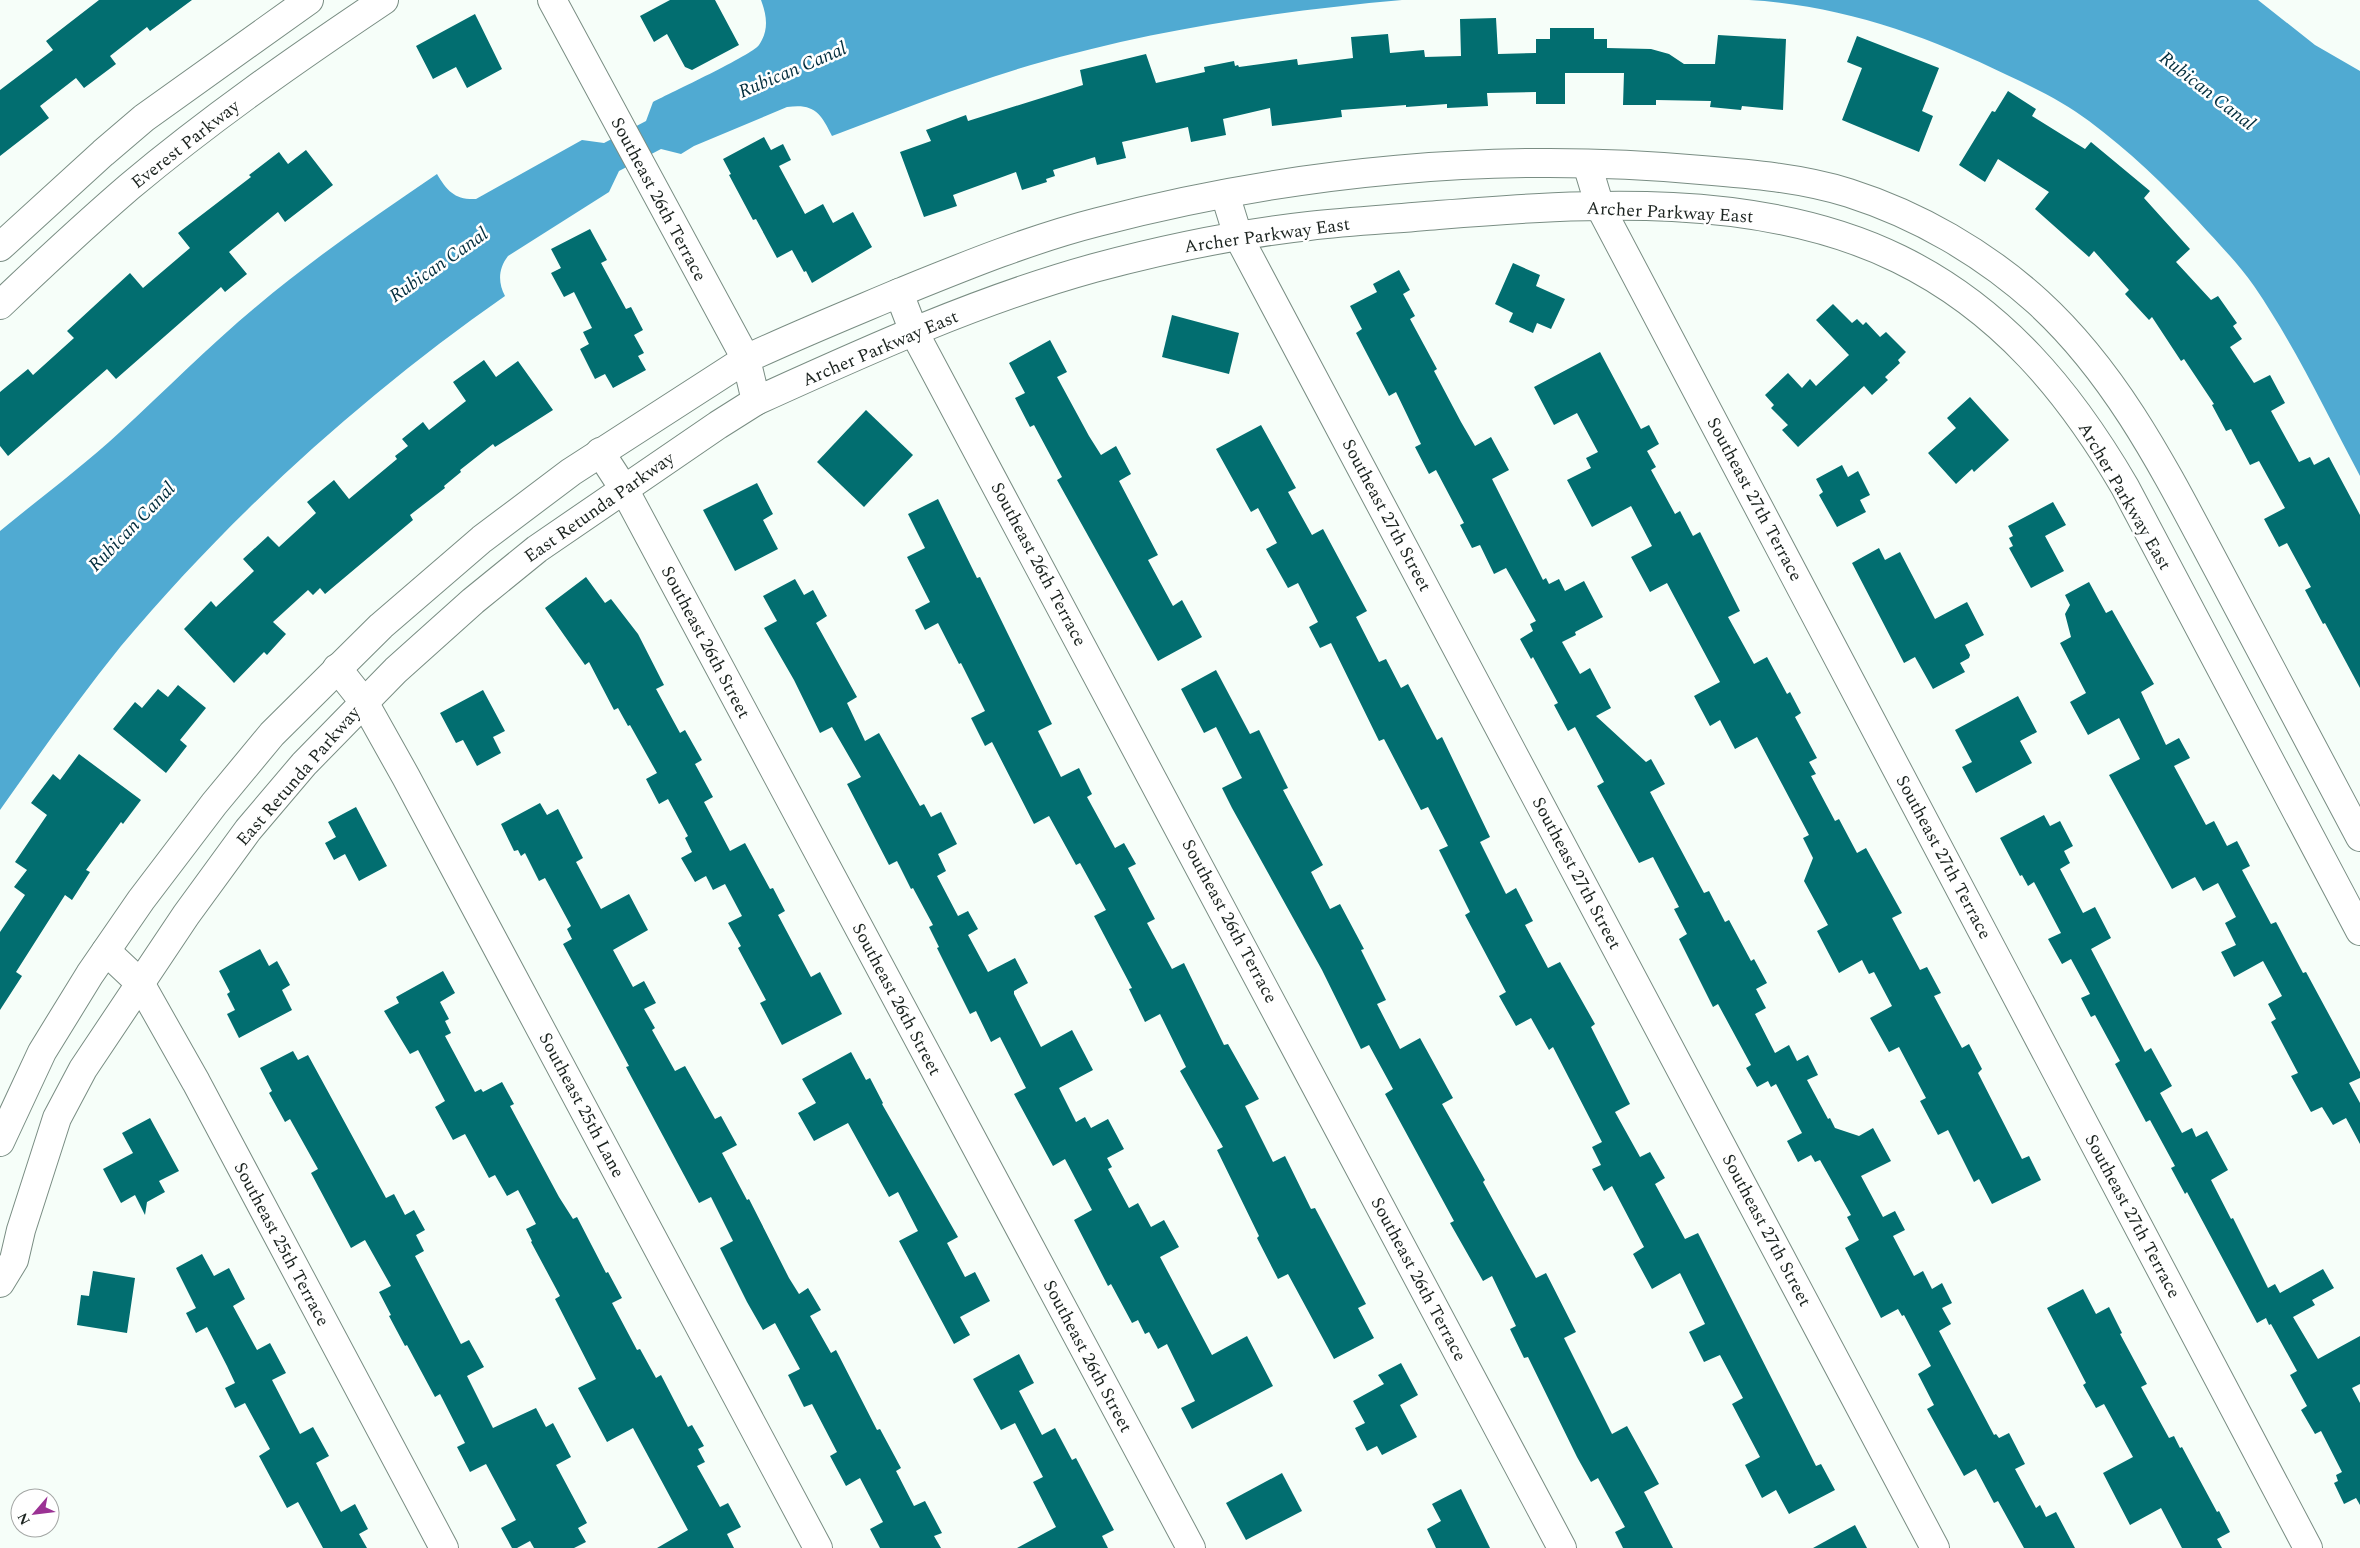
<svg xmlns="http://www.w3.org/2000/svg" width="2360" height="1548" viewBox="0 0 2360 1548" font-family="Spectral,serif">
  <style>
    .water { fill: #50aad2 }
    .building { fill: #026e70 }
    .lines { fill: none; stroke-linecap: round; stroke-linejoin: round }
    .minor-casing { stroke: #798d83; stroke-width: 30 }
    .tertiary-casing { stroke: #798d83; stroke-width: 30 }
    .minor { stroke: #fff; stroke-width: 28 }
    .tertiary { stroke: #fff; stroke-width: 28 }
    .labels { text-anchor: middle; stroke-width: 5; stroke-linejoin: round; paint-order: stroke }
    .street-label { font-size: 18px; fill: #1b231f; stroke: #fff }
    .water-label { font-size: 19px; font-style: italic; fill: #032e3e; stroke: #fff }
  </style>
  <rect width="100%" height="100%" fill="#f6fef9"/>
  <g class="water">
    <path d="M761 0H1402C1278 11 1152 30 1031 65 963 85 898 111 832 136 821 113 814 103 787 107L694 146 681 154 661 149 619 171 609 192 508 256C498 269 498 283 505 296 363 395 232 514 121 646 78 699 39 755 0 810V531C40 498 82 467 120 432 166 390 209 346 257 306 314 258 375 216 437 174 447 191 455 200 476 199L582 140 604 143 646 121 653 102C670 93 752 55 759 45 769 30 767 16 761 0Z"/>
    <path d="M1749 0H2258L2315 45 2360 71V476C2326 412 2295 346 2254 286 2238 263 2217 242 2198 221 2165 185 2129 151 2089 121 2064 102 2035 88 2007 75 1926 35 1840 5 1749 0Z"/>
  </g>
  <g class="building">
    <polygon points="99,0 192,0 150,31 147,27 110,56 116,64 84,88 76,78 40,106 49,118 0,156 0,90 53,50 46,41"/>
    <polygon points="670,0 715,0 739,45 692,70 685,67 667,34 654,42 640,16"/>
    <polygon points="475,14 502,69 467,88 456,67 433,79 416,46"/>
    <polygon points="1496,18 1498,54 1536,53 1536,39 1550,39 1550,28 1594,28 1594,39 1607,39 1607,48 1651,49 1669,54 1684,64 1715,64 1718,35 1786,39 1783,110 1742,106 1741,110 1710,107 1711,101 1656,100 1656,105 1623,105 1624,73 1565,73 1565,104 1536,104 1536,92 1487,93 1488,106 1447,108 1447,104 1406,107 1406,105 1341,110 1342,117 1272,126 1270,108 1223,119 1226,135 1191,142 1188,127 1122,142 1126,158 1097,165 1095,157 1053,170 1055,176 1046,179 1047,182 1022,190 1016,172 953,195 957,206 924,217 900,152 931,141 926,130 966,115 968,121 1083,85 1080,70 1146,54 1156,83 1205,72 1204,67 1234,61 1235,66 1238,65 1239,67 1297,59 1298,65 1353,58 1351,37 1388,34 1390,53 1424,50 1425,57 1461,56 1460,19"/>
    <polygon points="1857,36 1939,68 1922,111 1933,116 1919,152 1842,120 1862,68 1847,62"/>
    <polygon points="2008,91 2036,109 2032,116 2085,149 2091,142 2150,191 2144,198 2190,249 2176,262 2211,300 2218,296 2237,323 2233,326 2242,339 2230,347 2254,383 2270,375 2285,403 2271,411 2299,462 2310,457 2314,465 2329,457 2360,515 2360,688 2325,623 2323,624 2305,590 2311,587 2287,543 2279,547 2264,519 2285,508 2259,461 2250,465 2231,429 2226,431 2212,405 2214,404 2184,359 2181,361 2152,317 2149,320 2125,294 2129,290 2094,251 2089,257 2035,209 2049,192 1998,159 1985,182 1959,165 1992,111 1995,112"/>
    <polygon points="764,137 771,150 783,144 791,160 779,166 805,214 823,204 833,223 853,212 872,247 812,283 806,271 804,272 792,250 777,258 756,219 753,220 729,175 731,174 723,159"/>
    <polygon points="306,150 333,185 285,222 278,212 229,252 247,274 225,292 221,287 116,379 107,369 8,456 0,446 0,392 28,369 33,375 74,338 67,331 130,273 143,288 190,248 178,233 251,177 249,175 279,152 288,164"/>
    <polygon points="590,229 607,260 601,263 626,309 631,307 643,330 634,335 644,353 638,356 646,370 613,388 605,374 595,379 580,349 589,344 583,332 592,328 574,292 564,297 551,273 561,268 551,249"/>
    <polygon points="1513,263 1540,275 1536,286 1565,299 1551,329 1537,323 1533,333 1509,322 1513,313 1495,304"/>
    <polygon points="1399,270 1410,290 1403,294 1415,316 1410,319 1437,369 1434,371 1461,422 1475,446 1491,437 1509,470 1492,479 1543,580 1546,578 1549,584 1559,579 1565,591 1584,581 1603,617 1575,632 1576,635 1562,642 1580,674 1590,668 1611,708 1596,716 1646,762 1651,759 1665,784 1650,792 1704,893 1709,891 1725,922 1729,920 1751,961 1754,959 1767,983 1756,989 1766,1008 1755,1014 1775,1053 1789,1045 1797,1061 1808,1055 1818,1075 1807,1080 1828,1119 1830,1118 1835,1128 1859,1136 1873,1128 1891,1161 1861,1176 1883,1217 1895,1211 1905,1230 1893,1236 1914,1276 1923,1271 1932,1289 1942,1283 1952,1303 1942,1308 1951,1324 1939,1331 1994,1435 1996,1434 1999,1438 2009,1433 2025,1464 2015,1469 2036,1508 2040,1505 2046,1517 2056,1512 2075,1548 2024,1548 1998,1501 1994,1503 1976,1469 1964,1476 1927,1409 1934,1405 1918,1374 1931,1366 1904,1315 1902,1316 1898,1309 1881,1318 1845,1248 1859,1240 1847,1217 1851,1215 1820,1160 1815,1162 1811,1155 1798,1162 1787,1141 1802,1133 1776,1084 1771,1087 1768,1081 1757,1087 1746,1068 1751,1065 1718,1004 1713,1007 1679,939 1687,934 1674,909 1679,907 1653,857 1639,863 1597,786 1604,782 1575,727 1568,731 1554,705 1558,703 1533,657 1531,659 1520,639 1533,631 1530,624 1536,621 1506,568 1494,574 1480,545 1472,548 1460,525 1464,523 1436,470 1429,474 1415,447 1421,444 1396,392 1389,396 1356,333 1362,329 1350,306 1377,292 1373,284"/>
    <polygon points="1833,304 1852,323 1857,319 1863,325 1866,322 1880,337 1886,332 1906,352 1898,360 1900,363 1885,377 1888,380 1872,395 1864,386 1798,447 1782,430 1788,425 1771,408 1774,405 1765,395 1788,373 1802,388 1810,379 1816,386 1849,355 1816,320"/>
    <polygon points="1172,315 1239,333 1229,374 1162,357"/>
    <polygon points="1050,340 1067,372 1057,377 1089,436 1101,455 1116,446 1131,474 1119,481 1158,555 1148,560 1173,606 1182,600 1202,637 1158,661 1057,480 1062,477 1034,425 1030,427 1015,398 1025,393 1009,363"/>
    <polygon points="1600,352 1641,429 1649,425 1659,444 1647,451 1656,467 1651,470 1675,514 1680,511 1693,536 1700,532 1740,611 1728,617 1754,664 1767,657 1787,694 1790,692 1801,713 1795,717 1817,758 1809,762 1816,774 1811,776 1835,821 1839,819 1857,853 1866,848 1902,913 1892,918 1920,970 1927,967 1941,993 1934,996 1962,1048 1969,1044 1982,1069 1978,1073 2022,1159 2029,1156 2041,1180 1992,1204 1979,1179 1974,1182 1948,1130 1938,1135 1920,1101 1926,1098 1899,1047 1889,1052 1870,1018 1892,1006 1874,972 1869,974 1862,960 1839,973 1817,931 1828,925 1804,881 1813,858 1803,838 1809,835 1757,737 1735,749 1720,720 1710,726 1694,696 1720,682 1667,583 1650,592 1631,557 1652,546 1631,506 1592,527 1567,480 1591,468 1586,458 1598,452 1577,413 1554,425 1534,387"/>
    <polygon points="484,360 496,377 518,361 553,410 495,447 493,444 460,470 461,472 444,486 445,488 410,515 413,520 325,594 320,588 313,595 308,590 273,622 286,634 267,655 264,652 234,683 184,629 211,601 216,607 254,571 243,559 268,536 279,547 316,513 307,502 334,480 349,499 397,459 395,456 408,446 402,439 423,422 429,430 466,401 453,382"/>
    <polygon points="1970,397 2009,440 1974,472 1972,469 1956,484 1928,453 1956,428 1947,418"/>
    <polygon points="866,410 913,455 864,507 817,462"/>
    <polygon points="1261,425 1296,488 1288,492 1312,535 1323,529 1367,611 1356,617 1379,662 1386,659 1401,688 1408,684 1437,740 1442,737 1490,837 1480,842 1506,894 1516,888 1533,921 1525,925 1548,968 1560,962 1595,1024 1591,1027 1630,1104 1615,1112 1640,1157 1650,1152 1665,1178 1655,1184 1685,1239 1698,1233 1816,1466 1821,1464 1835,1490 1789,1514 1776,1490 1762,1498 1745,1465 1760,1457 1732,1404 1743,1398 1720,1355 1704,1362 1689,1332 1705,1324 1680,1273 1652,1289 1633,1254 1644,1247 1612,1186 1604,1191 1592,1169 1601,1165 1592,1147 1602,1142 1553,1047 1549,1050 1531,1018 1516,1026 1499,996 1506,992 1465,915 1470,912 1439,850 1448,846 1428,807 1421,810 1384,739 1379,741 1331,643 1320,648 1309,627 1318,622 1298,583 1288,588 1266,549 1277,543 1258,508 1251,512 1216,449"/>
    <polygon points="1842,465 1848,477 1858,471 1870,495 1860,500 1866,512 1837,527 1819,495 1823,492 1816,479"/>
    <polygon points="757,483 773,514 763,520 778,549 735,571 703,510"/>
    <polygon points="938,499 977,578 980,577 1052,724 1038,731 1061,777 1079,768 1092,794 1087,797 1115,848 1124,843 1136,864 1128,868 1155,919 1147,923 1172,969 1184,963 1224,1045 1228,1044 1259,1099 1245,1106 1273,1162 1285,1156 1311,1209 1315,1208 1366,1304 1358,1308 1374,1338 1334,1359 1288,1274 1278,1279 1257,1238 1259,1236 1217,1150 1223,1147 1180,1071 1186,1067 1160,1014 1145,1022 1129,989 1132,988 1094,916 1106,910 1080,863 1076,865 1049,816 1034,824 992,742 985,746 971,718 985,711 961,663 959,664 938,623 925,630 915,610 930,602 907,557 925,548 908,514"/>
    <polygon points="2053,502 2066,525 2045,536 2064,571 2031,588 2009,548 2013,546 2009,538 2013,536 2008,526"/>
    <polygon points="1879,548 1885,560 1900,552 1935,619 1967,602 1984,635 1965,645 1970,655 1969,658 1960,663 1965,672 1933,689 1915,657 1904,663 1852,563"/>
    <polygon points="586,577 605,603 611,599 638,634 664,685 656,689 680,733 685,730 702,760 695,764 713,797 704,802 730,851 745,843 770,889 773,888 785,911 778,915 811,977 820,972 842,1014 782,1045 760,1003 766,1000 738,948 741,946 728,923 742,916 725,884 713,890 706,876 695,882 681,858 692,852 685,838 688,836 668,799 659,804 646,779 657,773 630,725 628,726 618,708 614,710 589,662 585,665 545,608"/>
    <polygon points="795,579 804,595 813,590 827,616 816,623 857,697 847,703 865,741 879,733 920,806 924,804 931,817 941,812 957,844 938,854 946,871 937,876 958,916 968,911 978,929 968,935 988,972 1015,958 1028,983 1014,991 1014,994 1041,1047 1072,1030 1093,1070 1059,1088 1076,1122 1085,1117 1091,1128 1108,1119 1124,1149 1107,1158 1112,1167 1108,1169 1129,1208 1138,1203 1151,1227 1164,1220 1179,1247 1160,1257 1212,1355 1247,1336 1273,1386 1192,1429 1181,1408 1195,1401 1167,1344 1158,1349 1149,1332 1145,1334 1138,1320 1132,1323 1111,1284 1108,1286 1074,1220 1092,1210 1065,1159 1053,1166 1014,1094 1026,1088 1000,1037 991,1042 976,1011 970,1014 937,948 939,947 929,927 933,925 913,888 911,889 897,861 889,865 847,784 861,777 832,727 820,733 794,680 764,628 777,621 763,596"/>
    <polygon points="2089,582 2106,613 2112,610 2154,684 2141,692 2166,745 2179,738 2190,758 2174,766 2206,825 2214,821 2227,846 2237,841 2250,866 2242,870 2271,924 2276,922 2303,973 2306,972 2360,1072 2360,1078 2349,1083 2360,1103 2360,1144 2346,1118 2333,1125 2322,1107 2311,1112 2291,1076 2298,1073 2271,1022 2276,1019 2268,1004 2282,996 2263,961 2234,977 2221,952 2236,945 2225,923 2236,917 2218,883 2203,891 2195,877 2172,889 2109,775 2140,759 2119,718 2088,735 2070,702 2086,693 2060,643 2071,637 2065,614 2070,605 2065,595"/>
    <polygon points="1216,670 1250,734 1259,730 1288,788 1283,790 1323,865 1311,872 1330,909 1340,904 1364,949 1361,950 1386,1000 1377,1004 1400,1049 1420,1038 1453,1098 1442,1104 1485,1180 1483,1182 1536,1278 1546,1273 1576,1332 1564,1338 1612,1434 1627,1426 1659,1484 1644,1492 1673,1548 1623,1548 1615,1532 1625,1527 1598,1478 1591,1482 1577,1457 1528,1357 1524,1358 1510,1329 1516,1326 1492,1276 1483,1281 1450,1223 1454,1221 1385,1094 1393,1089 1369,1045 1361,1049 1322,970 1232,808 1222,788 1242,778 1216,727 1204,733 1181,689"/>
    <polygon points="178,685 206,708 180,740 187,746 166,773 113,729 135,702 142,708 158,689 168,697"/>
    <polygon points="483,690 505,731 493,737 501,753 477,766 463,740 456,743 440,713"/>
    <polygon points="2018,696 2037,732 2020,741 2032,763 1976,793 1962,767 1972,762 1955,730"/>
    <polygon points="79,754 141,800 123,824 121,822 86,870 90,872 72,900 65,895 16,972 22,976 0,1010 0,932 25,895 14,887 27,870 15,862 47,815 31,803 53,774 60,780"/>
    <polygon points="540,803 547,815 558,809 583,858 576,862 601,909 629,894 648,930 613,950 633,987 644,981 656,1003 644,1009 655,1028 652,1030 675,1071 685,1066 715,1119 721,1116 737,1145 722,1153 747,1200 749,1199 789,1278 799,1294 808,1288 821,1310 810,1316 831,1353 836,1350 877,1430 880,1429 901,1468 896,1471 914,1506 925,1501 942,1533 934,1536 941,1548 880,1548 870,1529 883,1522 860,1478 846,1486 830,1456 837,1452 812,1404 804,1407 788,1375 800,1369 775,1323 763,1330 747,1302 720,1248 733,1241 711,1197 699,1203 626,1067 629,1066 563,944 572,939 567,929 571,926 545,878 539,881 525,853 521,856 518,850 514,851 501,824"/>
    <polygon points="356,807 387,866 359,881 345,854 334,860 325,843 336,837 328,822"/>
    <polygon points="2044,815 2050,826 2060,821 2073,846 2064,851 2070,863 2060,869 2083,913 2095,907 2111,938 2091,949 2145,1052 2151,1048 2172,1086 2160,1093 2182,1133 2192,1128 2196,1137 2207,1131 2228,1170 2211,1180 2231,1219 2233,1218 2268,1288 2275,1284 2280,1293 2323,1269 2334,1288 2312,1300 2315,1305 2293,1317 2318,1359 2360,1336 2360,1384 2352,1388 2360,1403 2360,1505 2356,1498 2344,1504 2334,1483 2338,1481 2336,1475 2342,1472 2321,1431 2315,1434 2301,1410 2307,1406 2290,1375 2297,1371 2271,1324 2269,1325 2266,1318 2257,1323 2187,1192 2185,1194 2171,1168 2175,1166 2150,1120 2146,1122 2115,1064 2120,1061 2095,1015 2091,1017 2081,998 2090,994 2071,959 2062,964 2048,939 2061,933 2034,882 2028,886 2022,875 2020,876 2000,838"/>
    <polygon points="260,949 269,966 277,961 290,985 282,990 292,1010 239,1038 227,1014 235,1010 227,994 230,992 219,971"/>
    <polygon points="443,971 455,993 440,1002 449,1019 445,1021 451,1033 445,1036 475,1092 481,1089 483,1092 502,1082 514,1104 510,1106 559,1197 573,1219 577,1217 606,1273 608,1272 622,1298 612,1303 637,1350 640,1349 656,1378 661,1375 688,1427 692,1425 704,1446 698,1449 705,1462 697,1466 720,1507 728,1503 741,1527 727,1534 734,1548 657,1548 688,1530 633,1428 607,1442 578,1388 596,1379 555,1299 560,1296 531,1242 532,1241 526,1229 536,1224 518,1190 507,1196 495,1175 489,1178 465,1134 453,1140 435,1107 445,1101 418,1050 410,1054 384,1011 399,1003 396,997"/>
    <polygon points="293,1051 298,1060 308,1055 386,1198 394,1194 405,1215 414,1210 425,1230 416,1235 424,1251 415,1256 461,1344 469,1340 484,1367 467,1376 493,1428 536,1408 546,1427 553,1423 571,1457 556,1465 587,1523 578,1528 586,1542 574,1548 534,1548 530,1541 517,1548 512,1548 501,1528 516,1520 486,1464 470,1472 457,1447 465,1443 440,1394 435,1397 407,1345 405,1346 389,1316 391,1315 379,1292 391,1286 365,1240 351,1248 311,1173 318,1169 290,1119 285,1122 269,1093 272,1091 260,1068"/>
    <polygon points="851,1052 866,1080 870,1078 883,1103 882,1104 958,1237 947,1243 965,1277 975,1272 990,1301 960,1317 970,1335 954,1344 899,1241 918,1231 898,1192 889,1197 848,1123 814,1141 798,1113 816,1103 802,1079"/>
    <polygon points="150,1118 179,1171 159,1181 165,1192 147,1202 145,1215 135,1195 121,1203 103,1169 133,1153 122,1133"/>
    <polygon points="202,1254 214,1276 229,1268 245,1299 233,1306 257,1350 270,1343 286,1373 272,1380 300,1434 313,1427 329,1456 316,1463 341,1512 355,1504 368,1529 359,1534 367,1548 323,1548 298,1502 287,1508 259,1456 270,1449 245,1403 235,1408 225,1388 235,1383 227,1366 207,1327 196,1333 186,1313 196,1308 176,1268"/>
    <polygon points="93,1271 135,1278 127,1333 77,1325 81,1295 89,1296"/>
    <polygon points="2083,1289 2096,1314 2109,1307 2122,1333 2120,1334 2147,1384 2141,1387 2169,1438 2174,1436 2180,1448 2182,1447 2217,1512 2219,1511 2230,1532 2217,1539 2222,1548 2182,1548 2161,1508 2130,1525 2103,1473 2133,1457 2104,1404 2096,1408 2083,1385 2086,1383 2047,1308"/>
    <polygon points="1019,1354 1034,1383 1019,1391 1042,1435 1055,1428 1072,1460 1076,1458 1114,1530 1102,1536 1108,1548 1017,1548 1056,1527 1033,1482 1043,1477 1015,1423 1001,1430 973,1379"/>
    <polygon points="1401,1363 1418,1395 1400,1405 1417,1437 1382,1455 1377,1446 1367,1451 1355,1428 1365,1423 1353,1401 1384,1384 1378,1375"/>
    <polygon points="1282,1473 1302,1511 1246,1540 1226,1503"/>
    <polygon points="1461,1489 1490,1548 1436,1548 1427,1529 1441,1521 1432,1504"/>
    <polygon points="1855,1525 1867,1548 1813,1548"/>
  </g>
  <g class="lines">
    <g class="minor-casing">
      <g id="minor">
        <polyline points="1587,164 1600,207 2308,1548"/>
        <polyline points="1225,194 1238,236 1935,1548"/>
        <polyline points="899,293 914,332 1562,1548"/>
        <polyline points="600,452 624,489 1191,1548"/>
        <polyline points="337,668 364,702 406,777 818,1548"/>
        <polyline points="106,951 140,983 196,1082 444,1548"/>
        <polyline points="0,1142 42,1052 90,974 141,900 214,804 272,734 381,626 482,539 571,472 746,359"/>
        <polyline points="0,1283 14,1260 21,1230 57,1118 83,1069 186,915 248,830 304,764 396,670 473,601 537,549 718,425 756,401"/>
      </g>
    </g>
    <g class="tertiary-casing">
      <g id="tertiary">
        <path d="M552 0 746 359 756 401C866 351 978 300 1094 268 1165 249 1237 234 1309 226 1352 221 1395 219 1438 215 1587 203 1761 191 1899 259 2001 309 2069 391 2125 487L2360 931"/>
        <polyline points="0,247 103,153 144,118 309,0"/>
        <path d="M0 305C42 265 85 225 129 187 210 119 296 59 384 0"/>
        <path d="M746 359C797 335 849 314 901 292 965 266 1031 239 1098 222 1293 171 1500 151 1701 170 1751 174 1801 178 1849 193 1918 215 1984 253 2038 302 2120 377 2168 476 2220 573 2267 661 2313 749 2360 837"/>
      </g>
    </g>
    <use href="#minor" class="minor"/>
    <use href="#tertiary" class="tertiary"/>
  </g>
  <g class="labels">
    <g class="street-label">
      <text transform="translate(185 144) rotate(-38)" y="6">Everest Parkway</text>
      <text transform="translate(659 199) rotate(62)" y="6">Southeast 26th Terrace</text>
      <text transform="translate(1670 212) rotate(3)" y="6">Archer Parkway East</text>
      <text transform="translate(1267 235) rotate(-8)" y="6">Archer Parkway East</text>
      <text transform="translate(880 348) rotate(-23)" y="6">Archer Parkway East</text>
      <text transform="translate(2125 496) rotate(60)" y="6">Archer Parkway East</text>
      <text transform="translate(1755 499) rotate(62)" y="6">Southeast 27th Terrace</text>
      <text transform="translate(599 507) rotate(-35)" y="6">East Retunda Parkway</text>
      <text transform="translate(1387 515) rotate(62)" y="6">Southeast 27th Street</text>
      <text transform="translate(1039 564) rotate(62)" y="6">Southeast 26th Terrace</text>
      <text transform="translate(706 642) rotate(62)" y="6">Southeast 26th Street</text>
      <text transform="translate(298 776) rotate(-49)" y="6">East Retunda Parkway</text>
      <text transform="translate(1944 857) rotate(62)" y="6">Southeast 27th Terrace</text>
      <text transform="translate(1577 873) rotate(62)" y="6">Southeast 27th Street</text>
      <text transform="translate(1230 921) rotate(62)" y="6">Southeast 26th Terrace</text>
      <text transform="translate(897 999) rotate(62)" y="6">Southeast 26th Street</text>
      <text transform="translate(582 1105) rotate(62)" y="6">Southeast 25th Lane</text>
      <text transform="translate(2133 1216) rotate(62)" y="6">Southeast 27th Terrace</text>
      <text transform="translate(1767 1230) rotate(62)" y="6">Southeast 27th Street</text>
      <text transform="translate(282 1244) rotate(62)" y="6">Southeast 25th Terrace</text>
      <text transform="translate(1419 1279) rotate(62)" y="6">Southeast 26th Terrace</text>
      <text transform="translate(1088 1356) rotate(62)" y="6">Southeast 26th Street</text>
    </g>
    <g class="water-label">
      <text transform="translate(792 69) rotate(-23)" y="7">Rubican Canal</text>
      <text transform="translate(2208 90) rotate(38)" y="7">Rubican Canal</text>
      <text transform="translate(438 264) rotate(-35)" y="7">Rubican Canal</text>
      <text transform="translate(131 526) rotate(-46)" y="7">Rubican Canal</text>
    </g>
  </g>
  <g transform="translate(35 1513) rotate(242)"><circle r="24" fill="#ffffff" stroke="#a4a7a5"/>
  <path d="M0-4L9 19L0 12L-9 19Z" fill="#9b3294"/>
  <text y="-8" font-size="14" font-weight="bold" text-anchor="middle" fill="#1b231f">N</text>
  </g>
</svg>
